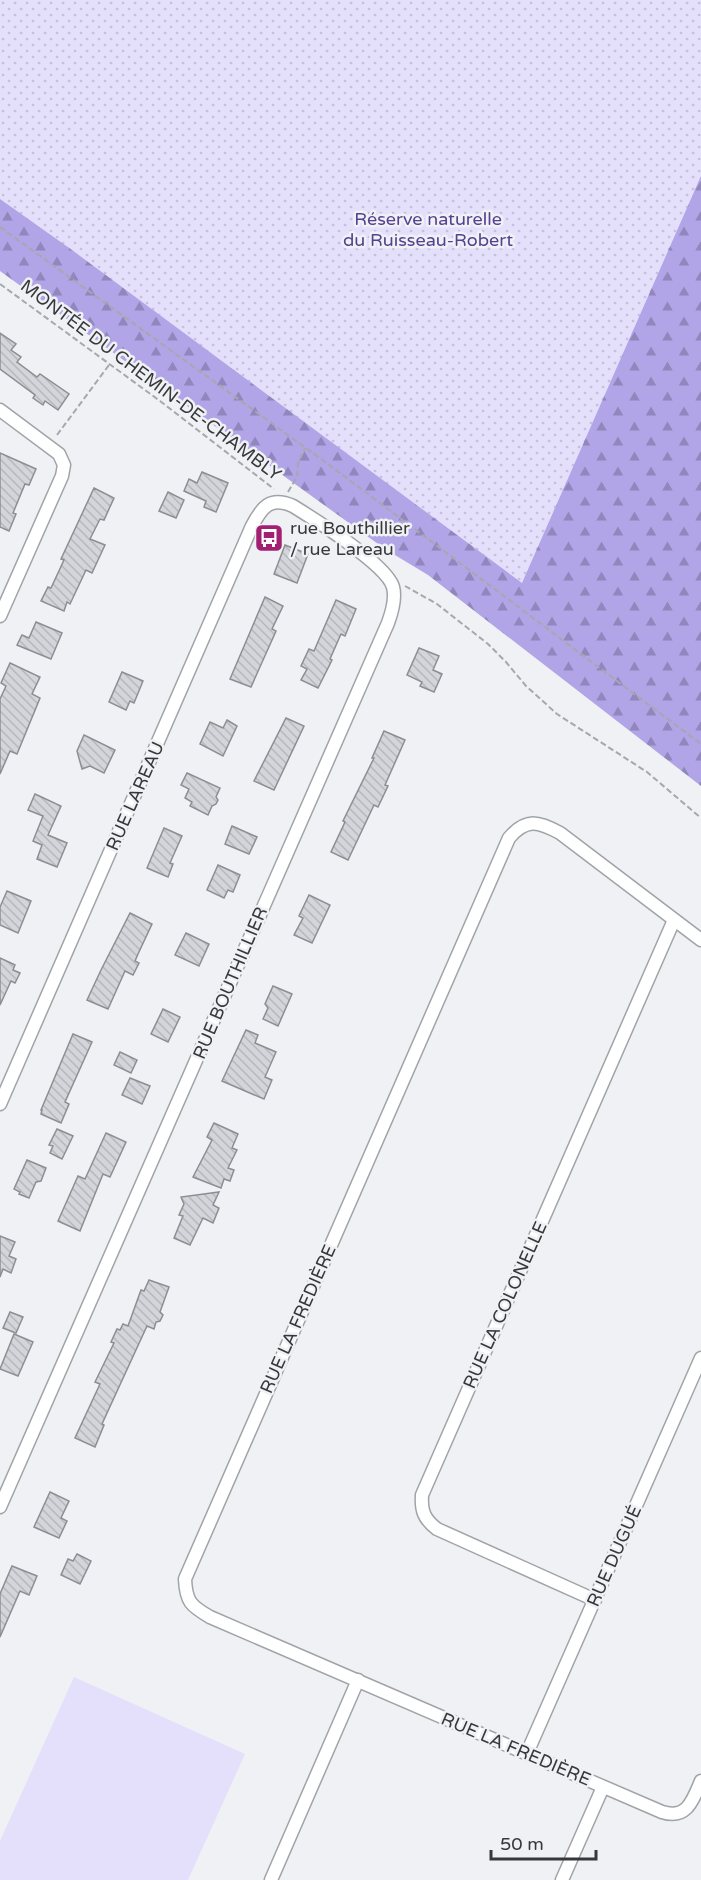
<svg xmlns="http://www.w3.org/2000/svg" width="701" height="1880" viewBox="0 0 701 1880" font-family="'Varela Round',sans-serif">
  <style>
    .grass { fill: #e4e0fc }
    .forest { fill: url(#forest-firs) }
    .park { fill: url(#park-dots) }
    .building { fill: url(#building-back-hatch); stroke: #8d8e92; stroke-width: 1.5 }
    .lines { fill: none; stroke-linecap: round; stroke-linejoin: round }
    .street-casing { stroke: #a1a4a7; stroke-width: 15 }
    .path { stroke: #a7a8ac; stroke-width: 2; stroke-dasharray: 6 3; stroke-linecap: butt }
    .street { stroke: #fff; stroke-width: 12 }
    .labels { text-anchor: middle; stroke-width: 5; stroke-linejoin: round; paint-order: stroke }
    .park-label { font-size: 18px; fill: #564190; stroke: #eff1f5 }
    .street-label { font-size: 18px; fill: #37383a; stroke: #eff1f5 }
    .poi-label { font-size: 18px; fill: #37383a; stroke: #eff1f5; text-anchor: start }
  </style>
  <defs>
    <pattern id="forest-firs" width="22" height="20" patternUnits="userSpaceOnUse" patternTransform="scale(1.5)"><rect width="22" height="20" fill="#b1a4e7"/><path d="M5 1l3.5 6h-7zM16 11l3.5 6h-7z" fill="#9187bc"/></pattern>
    <pattern id="park-dots" width="8" height="8" patternUnits="userSpaceOnUse" patternTransform="scale(1.5)"><rect width="8" height="8" fill="#e4e0fc"/><path d="M2 2h.1M6 6h.1" fill="none" stroke="#c4c1d9" stroke-width="1.8" stroke-linecap="round"/></pattern>
    <pattern id="building-back-hatch" width="6" height="6" patternUnits="userSpaceOnUse" patternTransform="scale(1.5)"><rect width="6" height="6" fill="#d4d5da"/><path d="M-1 5l2 2M0 0l6 6M5-1l2 2" fill="none" stroke="#b7b8bc"/></pattern>
  </defs>
  <rect width="100%" height="100%" fill="#eff1f5"/>
  <polygon class="grass" points="74,1677 245,1754 188,1880 0,1880 0,1841"/>
  <polygon class="forest" points="0,0 701,0 701,786 428,575 385,549 0,271"/>
  <polygon class="park" points="0,0 701,0 701,176 522,583 72,250 0,199"/>
  <g class="building">
    <polygon points="0,333 16,344 11,350 21,357 17,362 37,377 40,374 69,394 58,410 45,401 43,405 33,398 35,395 0,369"/>
    <polygon points="0,453 36,469 29,485 25,484 13,513 16,514 9,531 0,527"/>
    <polygon points="202,472 228,483 216,512 204,507 206,501 184,491 189,479 197,483"/>
    <polygon points="94,488 114,498 104,520 100,519 90,539 105,545 92,573 86,570 70,604 67,602 64,611 41,601 48,587 51,588 64,560 61,559"/>
    <polygon points="168,492 184,500 176,518 159,511"/>
    <polygon points="285,545 308,554 297,583 274,574"/>
    <polygon points="265,597 283,606 272,629 276,631 251,687 230,679"/>
    <polygon points="336,600 356,609 345,636 341,634 330,659 332,660 318,688 301,680 307,669 301,666 309,649 314,651"/>
    <polygon points="36,622 62,633 51,659 17,645 22,635 29,638"/>
    <polygon points="419,648 439,656 433,670 442,674 434,692 420,686 422,682 407,675"/>
    <polygon points="10,663 40,677 32,694 40,698 17,754 10,751 0,774 0,699 6,686 1,683"/>
    <polygon points="122,672 143,681 134,703 130,701 126,710 109,702"/>
    <polygon points="286,718 304,726 274,790 254,781"/>
    <polygon points="227,720 237,726 223,756 200,744 210,722 223,728"/>
    <polygon points="384,731 405,740 385,785 388,786 378,807 374,805 348,860 331,852 345,822 343,821 374,758 372,758"/>
    <polygon points="84,735 115,750 104,773 90,766 82,769 77,751"/>
    <polygon points="187,773 220,788 216,797 218,800 216,804 212,806 208,815 190,806 192,802 185,798 189,789 181,785"/>
    <polygon points="35,794 61,806 48,835 67,843 57,867 37,859 42,845 33,841 43,816 28,810"/>
    <polygon points="232,826 257,837 249,854 225,844"/>
    <polygon points="164,828 182,836 170,863 173,864 168,877 147,868"/>
    <polygon points="218,865 240,875 233,892 228,890 224,898 207,890"/>
    <polygon points="7,891 31,901 18,933 0,925 0,907"/>
    <polygon points="309,895 330,905 312,943 294,935 303,918 299,916"/>
    <polygon points="130,913 152,924 138,954 135,961 139,963 133,975 125,971 108,1009 87,1000 101,970"/>
    <polygon points="186,933 209,944 199,966 175,955"/>
    <polygon points="0,958 15,965 13,970 20,973 15,983 11,981 0,1005"/>
    <polygon points="273,986 292,994 278,1026 263,1019 268,1008 265,1004"/>
    <polygon points="163,1009 180,1017 168,1042 151,1034"/>
    <polygon points="246,1030 258,1035 255,1043 276,1052 265,1077 272,1080 264,1099 222,1081"/>
    <polygon points="73,1034 92,1042 65,1102 69,1104 61,1123 41,1114 42,1110 41,1110"/>
    <polygon points="120,1052 137,1060 131,1073 114,1065"/>
    <polygon points="130,1078 150,1086 142,1104 122,1095"/>
    <polygon points="214,1123 238,1134 232,1148 237,1150 228,1168 234,1170 230,1181 224,1179 221,1188 193,1177 212,1140 207,1137"/>
    <polygon points="57,1129 73,1136 62,1159 50,1153 53,1146 49,1145"/>
    <polygon points="106,1133 126,1142 110,1177 103,1174 80,1231 58,1221 78,1176 85,1179"/>
    <polygon points="27,1160 46,1168 41,1181 36,1182 29,1198 19,1194 20,1192 14,1189"/>
    <polygon points="219,1192 213,1205 219,1208 213,1223 203,1218 190,1245 174,1238 183,1216 179,1215 184,1204 181,1197"/>
    <polygon points="0,1236 15,1242 9,1256 16,1259 11,1273 3,1269 0,1277"/>
    <polygon points="149,1280 169,1287 160,1312 163,1315 160,1321 156,1322 154,1329 147,1326 102,1424 104,1425 95,1447 75,1438 100,1384 95,1382 114,1343 111,1342 117,1329 120,1330 123,1324 128,1326 141,1290 144,1291"/>
    <polygon points="10,1312 23,1317 16,1333 3,1328"/>
    <polygon points="14,1334 33,1342 18,1376 0,1369"/>
    <polygon points="50,1492 69,1501 61,1518 67,1521 59,1538 34,1527"/>
    <polygon points="77,1554 91,1561 80,1584 61,1575 68,1559 73,1561"/>
    <polygon points="12,1566 37,1576 29,1595 20,1591 0,1637 0,1594"/>
  </g>
  <g class="lines">
    <g class="street-casing">
      <g id="street">
        <polyline points="0,410 59,454 64,465 62,476 0,616"/>
        <path d="M701 940 560 833C538 821 526 818 509 838L185 1579C186 1602 191 1606 210 1617L662 1812C687 1820 693 1800 701 1781"/>
        <path d="M0 1104 252 526C262 507 270 496 293 506 314 519 387 565 393 587 396 598 392 612 388 623L0 1507"/>
        <path d="M595 1600 437 1529C424 1519 421 1511 422 1495L674 920"/>
        <polyline points="527,1753 701,1358"/>
        <polyline points="271,1880 358,1680"/>
        <polyline points="562,1880 603,1787"/>
      </g>
    </g>
    <g class="path">
      <polyline points="0,227 324,461 701,744"/>
      <polyline points="0,284 160,401 274,489"/>
      <polyline points="57,435 109,365"/>
      <polyline points="288,492 297,477 298,463 305,448"/>
      <polyline points="405,586 437,604 488,644 506,662 526,686 557,714 647,772 701,818"/>
    </g>
    <use href="#street" class="street"/>
  </g>
  <defs>
    <g id="bus-square" transform="scale(1.5)"><rect x="-9" y="-9" width="18" height="18" rx="4" fill="#a22071" stroke="#eff1f5"/><path d="M-5-6H5V4H4V6H2V4H-2V6H-4V4H-5ZM-3.5-4V0h7V-4ZM-3.5 1.2v1.5H-2V1.2ZM2 1.2v1.5H3.5V1.2Z" fill="#fff"/></g>
  </defs>
  <g fill-rule="evenodd">
    <use href="#bus-square" x="269" y="538"/>
  </g>
  <g class="labels">
    <g class="park-label">
      <text x="428" y="225">Réserve naturelle<tspan x="428" dy="21">du Ruisseau-Robert</tspan></text>
    </g>
    <g class="street-label">
      <text transform="translate(151 380) rotate(37)" y="6">MONTÉE DU CHEMIN-DE-CHAMBLY</text>
      <text transform="translate(135 796) rotate(-66)" y="6">RUE LAREAU</text>
      <text transform="translate(230 983) rotate(-67)" y="6">RUE BOUTHILLIER</text>
      <text transform="translate(505 1305) rotate(-66)" y="6">RUE LA COLONELLE</text>
      <text transform="translate(298 1319) rotate(-66)" y="6">RUE LA FREDIÈRE</text>
      <text transform="translate(614 1556) rotate(-66)" y="6">RUE DUGUÉ</text>
      <text transform="translate(516 1749) rotate(23)" y="6">RUE LA FREDIÈRE</text>
    </g>
    <g class="poi-label">
      <text x="290" y="534">rue Bouthillier<tspan x="290" dy="21">/ rue Lareau</tspan></text>
    </g>
  </g>
  <path d="M491 1850v9h105v-9" fill="none" stroke="#37383a" stroke-width="3"/>
  <text x="500" y="1850" font-size="18" fill="#37383a" stroke="#eff1f5" stroke-width="4.5" paint-order="stroke">50 m</text>
</svg>
